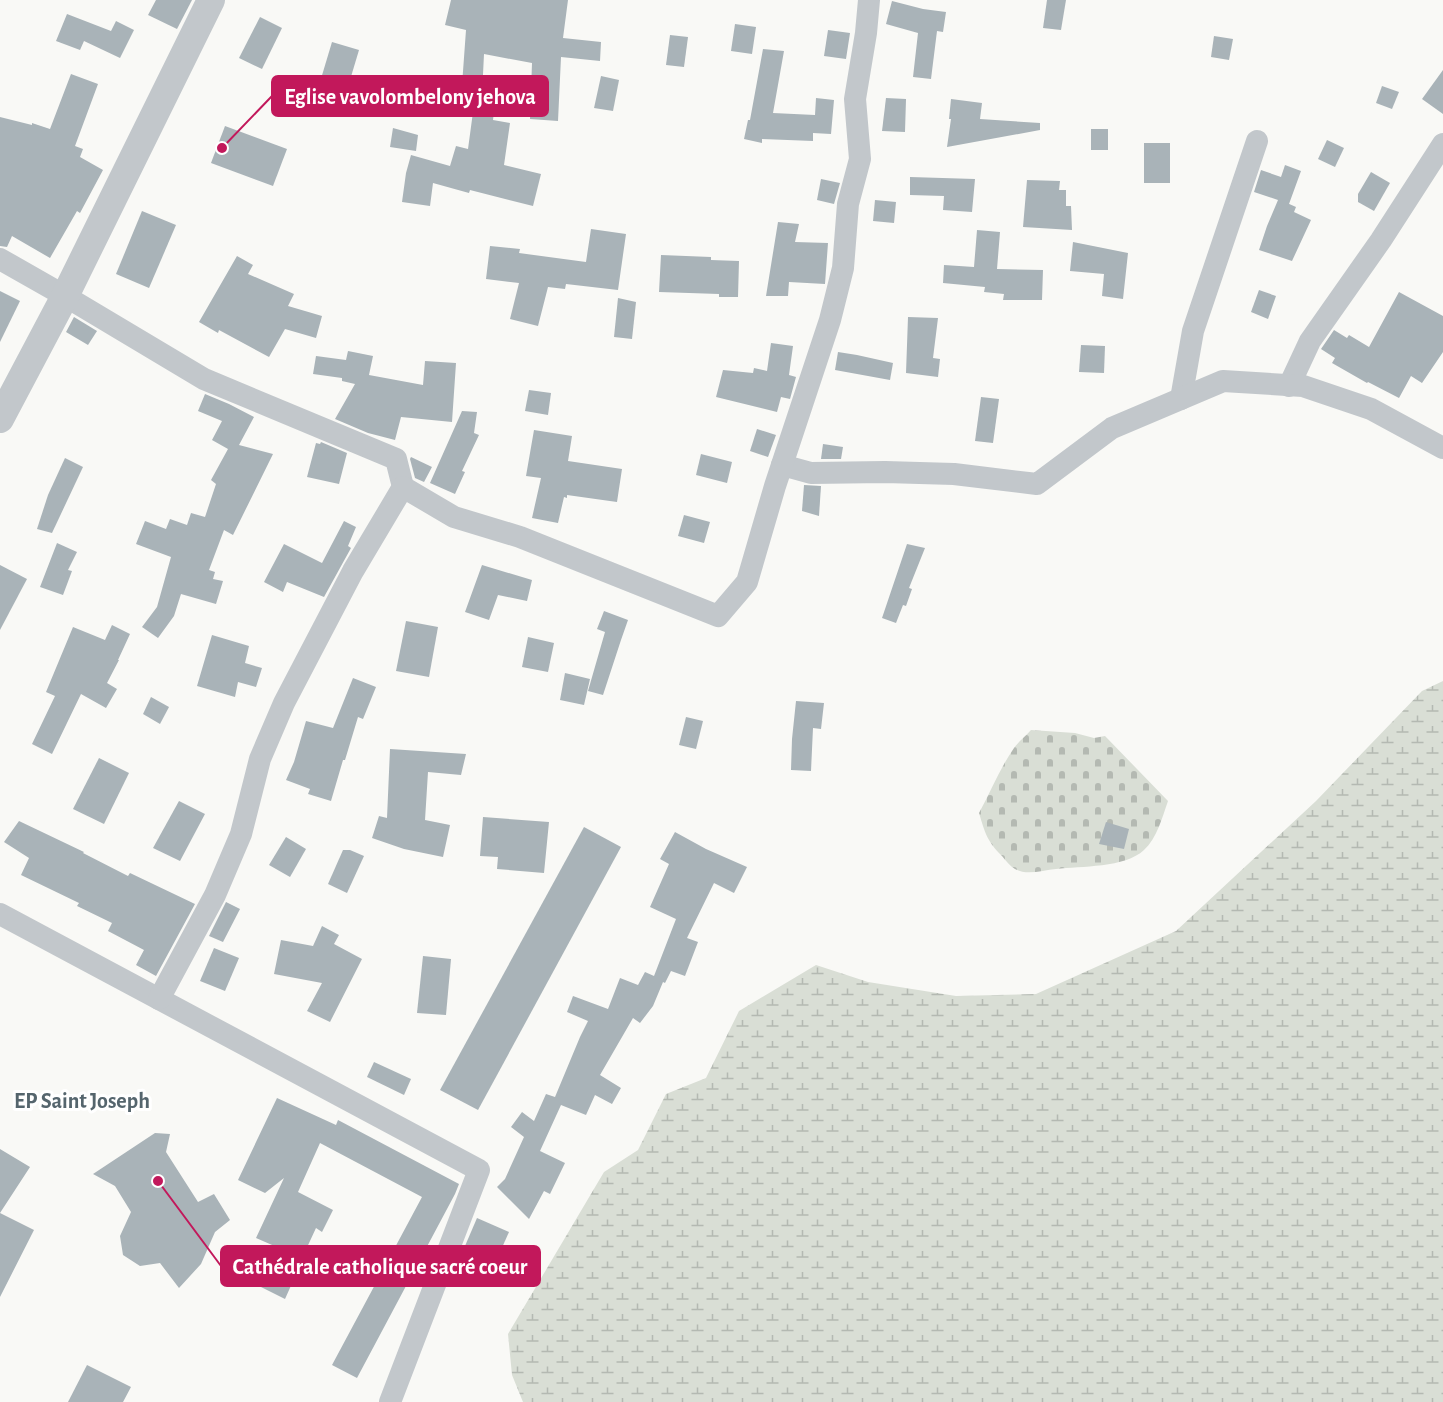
<svg xmlns="http://www.w3.org/2000/svg" width="1443" height="1402" viewBox="0 0 1443 1402" font-family="'Alegreya Sans',sans-serif">
  <style>
    .wetland { fill: url(#wetland-marsh) }
    .cemetery { fill: url(#cemetery-stones) }
    .building { fill: #a9b3b8 }
    .lines { fill: none; stroke-linecap: round; stroke-linejoin: round }
    .minor { stroke: #c2c7cb; stroke-width: 22 }
    .tertiary { stroke: #c2c7cb; stroke-width: 28 }
    .labels { text-anchor: middle; stroke-width: 6; stroke-linejoin: round; paint-order: stroke }
    .neighbourhood-label { font-size: 22px; font-weight: bold; fill: #55656d; stroke: #fff }
    .leader { fill: none; stroke: #c2185b; stroke-width: 2 }
    .callout-dot { fill: #c2185b; stroke: #fff; stroke-width: 2 }
    .callout { fill: #c2185b; stroke: #c2185b; stroke-width: 2 }
    .callout-label { font-size: 22px; text-anchor: middle; font-weight: bold; fill: #fff }
  </style>
  <defs>
    <pattern id="wetland-marsh" width="20" height="14" patternUnits="userSpaceOnUse" patternTransform="scale(1.5)"><rect width="20" height="14" fill="#d9ded5"/><path d="M1 5h8M5 5V1M11 12h8M15 12V8" fill="none" stroke="#b4b9b2"/></pattern>
    <pattern id="cemetery-stones" width="16" height="16" patternUnits="userSpaceOnUse" patternTransform="scale(1.5)"><rect width="16" height="16" fill="#d9ded5"/><path d="M2 7V4a2 2 0 0 1 4 0v3zM10 15v-3a2 2 0 0 1 4 0v3z" fill="#b4b9b2"/></pattern>
  </defs>
  <rect width="100%" height="100%" fill="#f9f9f6"/>
  <polygon class="wetland" points="1443,681 1443,1402 523,1402 512,1375 508,1334 604,1172 638,1150 666,1094 706,1078 739,1011 816,965 868,982 956,996 1036,994 1176,931 1316,801 1422,691"/>
  <path class="cemetery" d="M1031 730 1075 733 1094 738 1105 736 1168 801C1162 818 1157 838 1144 850 1125 868 1081 866 1056 869 1043 870 1027 876 1015 869 1010 866 1006 861 1002 856 987 841 985 833 979 813 991 791 1000 768 1014 748 1019 741 1026 736 1031 730Z"/>
  <g class="building">
    <polygon points="156,0 192,0 177,29 148,15"/>
    <polygon points="451,0 568,0 563,38 601,42 600,61 561,57 558,121 530,119 532,63 484,54 482,95 496,96 493,120 510,123 504,165 541,174 533,206 470,190 469,193 433,183 430,206 402,202 406,173 411,155 450,166 456,146 468,149 473,112 427,108 429,83 462,85 466,30 445,25"/>
    <polygon points="1047,0 1066,0 1061,30 1043,28"/>
    <polygon points="892,1 923,9 946,12 943,32 937,31 931,79 913,77 918,33 886,24"/>
    <polygon points="67,14 111,31 116,21 134,30 120,58 84,41 80,50 56,41"/>
    <polygon points="260,17 282,28 262,69 239,58"/>
    <polygon points="735,24 756,27 752,54 731,51"/>
    <polygon points="828,30 850,33 846,59 824,56"/>
    <polygon points="670,35 688,37 684,67 666,65"/>
    <polygon points="1214,36 1233,39 1229,60 1211,57"/>
    <polygon points="332,42 359,50 347,90 320,82"/>
    <polygon points="763,49 784,51 773,113 815,115 816,98 834,100 831,134 813,133 813,141 762,139 762,143 744,139 748,120 750,120"/>
    <polygon points="1443,70 1443,114 1422,99"/>
    <polygon points="71,74 98,84 75,146 83,149 80,157 103,170 80,213 77,211 50,258 12,236 7,247 0,246 0,117 32,125 32,123 50,129"/>
    <polygon points="601,76 619,80 613,111 594,108"/>
    <polygon points="1382,86 1399,92 1392,109 1376,103"/>
    <polygon points="886,98 906,99 905,132 882,131"/>
    <polygon points="951,99 982,103 980,119 1040,123 1040,130 947,147 951,119 949,119"/>
    <polygon points="225,126 287,149 273,186 211,163"/>
    <polygon points="393,128 418,135 416,151 390,147"/>
    <rect x="1091" y="129" width="17" height="21"/>
    <polygon points="1327,140 1344,148 1335,167 1318,159"/>
    <rect x="1144" y="143" width="26" height="40"/>
    <polygon points="1285,165 1301,171 1289,204 1287,203 1296,207 1294,212 1311,220 1292,261 1259,250 1267,226 1278,200 1254,192 1261,170 1281,177"/>
    <polygon points="1371,172 1390,183 1374,211 1358,202 1358,194"/>
    <polygon points="910,177 975,179 972,212 943,210 944,196 910,195"/>
    <polygon points="821,179 840,183 834,204 817,200"/>
    <polygon points="1027,180 1060,181 1059,190 1066,190 1066,206 1071,206 1072,230 1023,227"/>
    <polygon points="875,200 896,202 894,223 873,221"/>
    <polygon points="142,211 176,225 149,288 116,274"/>
    <polygon points="778,222 799,224 795,242 828,243 825,284 789,282 788,296 766,296"/>
    <polygon points="591,229 626,234 618,290 566,284 565,289 548,287 538,326 510,319 519,283 486,279 490,246 520,249 519,253 586,262"/>
    <polygon points="977,230 1000,232 997,269 1043,270 1042,300 1003,300 1004,294 984,292 985,287 943,283 944,265 974,267"/>
    <polygon points="1073,242 1128,253 1123,299 1102,296 1104,274 1070,271"/>
    <polygon points="661,255 711,257 711,260 739,261 738,297 719,297 719,294 659,292"/>
    <polygon points="237,256 253,265 248,274 294,294 288,306 322,316 316,338 285,329 269,357 219,330 218,333 199,322"/>
    <polygon points="1259,290 1276,296 1268,319 1251,312"/>
    <polygon points="0,291 20,301 0,342"/>
    <polygon points="1399,292 1443,316 1443,352 1422,383 1411,376 1399,398 1368,382 1367,383 1332,363 1335,358 1321,349 1334,330 1347,338 1349,335 1369,347"/>
    <polygon points="618,298 636,302 632,339 614,337"/>
    <polygon points="74,317 97,331 88,345 66,332"/>
    <polygon points="908,317 938,318 933,358 940,359 938,377 906,373"/>
    <polygon points="771,343 793,346 789,375 796,377 790,399 781,397 777,412 716,397 723,370 753,373 754,368 767,371"/>
    <polygon points="1081,345 1105,346 1104,373 1079,372"/>
    <polygon points="348,351 373,356 369,375 423,385 425,361 456,363 452,422 401,417 395,440 368,433 335,419 355,384 342,381 342,378 313,374 316,356 346,360"/>
    <polygon points="838,352 857,355 893,363 890,380 835,370"/>
    <polygon points="529,390 551,393 548,415 525,411"/>
    <polygon points="205,394 229,404 254,417 239,445 273,454 233,535 224,530 209,570 215,572 213,579 223,581 216,604 181,594 174,616 158,638 142,627 157,607 171,557 136,544 145,521 166,529 170,519 187,525 191,513 205,517 216,484 211,480 228,449 212,440 222,421 198,411"/>
    <polygon points="981,397 999,399 993,443 975,441"/>
    <polygon points="462,411 477,412 474,433 479,435 462,471 465,472 455,494 430,483"/>
    <polygon points="757,429 776,435 768,457 750,451"/>
    <polygon points="534,430 572,436 568,461 622,469 617,502 567,495 567,498 564,497 558,523 532,518 541,478 526,476"/>
    <polygon points="321,442 347,453 339,484 307,477 316,443 320,444"/>
    <polygon points="823,444 843,447 841,459 821,459"/>
    <polygon points="701,454 732,462 727,483 696,475"/>
    <polygon points="411,457 432,467 424,482 415,478 410,459"/>
    <polygon points="65,458 83,467 52,533 37,529 48,495"/>
    <polygon points="804,485 821,486 819,516 802,511"/>
    <polygon points="684,515 710,522 704,543 678,536"/>
    <polygon points="344,521 356,527 348,546 351,548 324,597 287,582 283,592 264,582 284,544 322,563"/>
    <polygon points="57,543 77,552 68,570 72,571 63,595 40,587"/>
    <polygon points="907,544 925,548 909,588 912,589 906,606 903,605 896,623 882,618"/>
    <polygon points="0,565 27,579 0,630"/>
    <polygon points="482,565 532,580 527,601 498,595 489,620 465,612"/>
    <polygon points="604,611 628,620 621,640 603,695 588,691 605,632 597,629"/>
    <polygon points="406,621 438,627 429,677 396,671"/>
    <polygon points="112,625 130,634 118,660 119,660 107,683 117,689 106,708 81,694 52,754 32,744 55,696 46,692 73,627 105,640"/>
    <polygon points="212,635 249,646 245,663 262,668 256,687 238,682 235,697 197,686"/>
    <polygon points="528,637 554,643 548,672 522,667"/>
    <polygon points="565,673 590,679 584,705 560,700"/>
    <polygon points="353,678 376,687 363,719 358,717 345,760 343,760 331,801 308,794 310,789 286,780 294,762 306,721 333,728"/>
    <polygon points="151,697 169,707 160,724 143,714"/>
    <polygon points="796,701 824,703 821,729 813,728 811,771 791,770 792,739"/>
    <polygon points="686,717 703,721 696,749 679,745"/>
    <polygon points="390,749 466,754 461,775 428,772 425,820 450,825 443,857 404,849 372,838 379,816 387,818"/>
    <polygon points="99,758 129,773 104,824 73,809"/>
    <polygon points="179,801 205,814 180,861 153,848"/>
    <polygon points="483,817 549,822 544,873 497,869 498,857 480,856"/>
    <polygon points="19,821 84,852 83,853 128,876 130,873 195,904 156,976 136,965 144,950 108,931 112,923 77,906 79,903 21,875 29,858 4,842"/>
    <polygon points="1106,822 1129,829 1124,849 1099,844"/>
    <polygon points="584,827 621,847 478,1110 440,1090"/>
    <polygon points="675,832 706,849 747,867 734,893 714,883 687,938 698,942 685,976 671,971 665,983 663,982 653,1006 640,1023 633,1018 600,1075 621,1088 612,1104 595,1095 586,1115 561,1105 540,1151 565,1163 550,1194 544,1191 529,1219 497,1187 505,1179 524,1137 511,1127 522,1112 534,1121 546,1094 555,1097 580,1037 588,1021 567,1012 573,996 608,1009 620,978 638,985 645,972 654,976 676,919 650,907 669,864 660,859"/>
    <polygon points="286,837 306,849 290,877 269,865"/>
    <polygon points="343,850 350,850 364,856 347,893 328,884"/>
    <polygon points="226,902 240,909 223,942 209,936"/>
    <polygon points="322,926 339,935 334,944 362,959 330,1022 307,1011 322,983 274,974 281,940 313,946"/>
    <polygon points="214,948 239,958 225,991 200,981"/>
    <polygon points="423,956 451,959 446,1015 417,1013"/>
    <polygon points="374,1062 411,1079 404,1095 367,1077"/>
    <polygon points="277,1098 336,1125 338,1120 459,1184 455,1194 357,1378 332,1365 422,1197 320,1143 298,1192 333,1210 322,1232 316,1228 297,1269 298,1270 285,1299 261,1287 279,1248 256,1238 284,1178 265,1193 238,1180"/>
    <polygon points="155,1133 170,1134 166,1152 198,1202 214,1194 230,1220 215,1232 201,1264 179,1288 160,1263 140,1266 123,1255 120,1236 131,1212 115,1186 93,1174"/>
    <polygon points="0,1149 30,1167 0,1213 34,1230 0,1297"/>
    <polygon points="477,1218 509,1232 487,1281 456,1267"/>
    <polygon points="87,1365 131,1387 123,1402 68,1402"/>
  </g>
  <g class="lines">
    <g class="minor">
      <polyline points="0,259 65,296 204,379 396,459 403,487"/>
      <polyline points="1289,386 1310,341 1381,240 1443,144"/>
      <polyline points="1181,399 1193,331 1257,141"/>
      <polyline points="782,465 811,473 885,472 954,474 1037,484 1112,428 1223,381 1303,386 1371,409 1443,448"/>
      <polyline points="0,914 479,1170 390,1402"/>
      <polyline points="159,999 215,895 241,834 260,759 284,703 353,571 403,487 454,517 520,537 718,616 747,582 775,486 830,320 843,268 848,204 860,159 855,99 866,33 869,0"/>
    </g>
    <polyline class="tertiary" points="0,419 65,296 211,0"/>
  </g>
  <g class="labels">
    <g class="neighbourhood-label">
      <text x="82" y="1108">EP Saint Joseph</text>
    </g>
  </g>
  <path class="leader" d="M222 148L272 96M158 1181L221 1266"/>
  <g class="callout-dot">
    <circle cx="222" cy="148" r="6"/>
    <circle cx="158" cy="1181" r="6"/>
  </g>
  <g class="callout">
    <rect x="272" y="76" width="276" height="40" rx="6"/>
    <rect x="221" y="1246" width="319" height="40" rx="6"/>
  </g>
  <g class="callout-label">
    <text x="410" y="104">Eglise vavolombelony jehova</text>
    <text x="380" y="1274">Cathédrale catholique sacré coeur</text>
  </g>
</svg>
